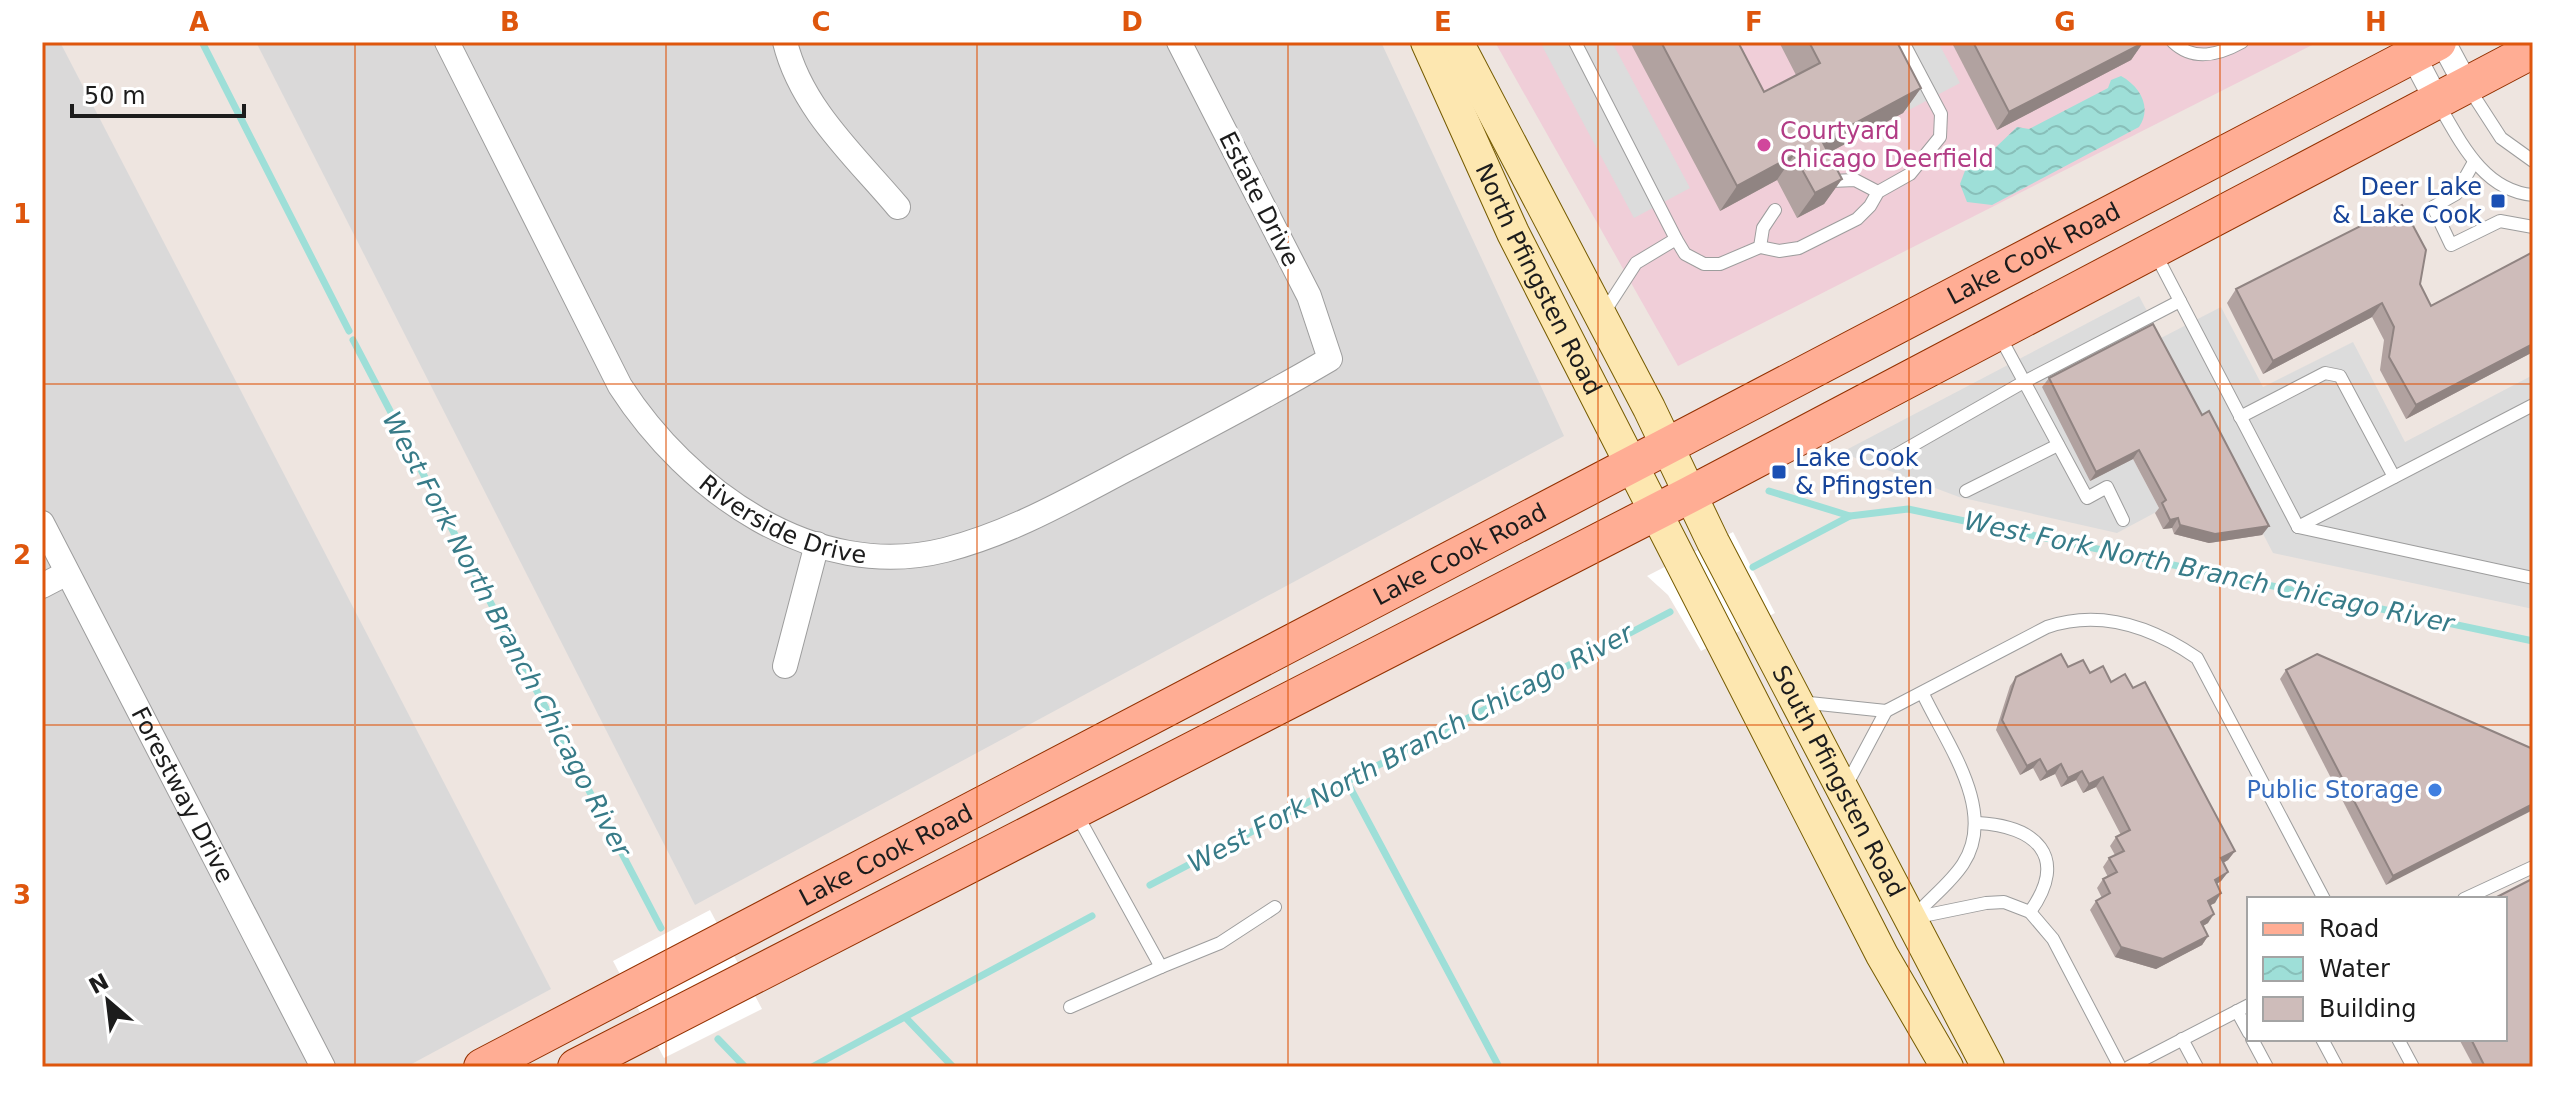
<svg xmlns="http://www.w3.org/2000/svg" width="2575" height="1109" viewBox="0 0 2575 1109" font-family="'DejaVu Sans',sans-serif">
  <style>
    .residential { fill: #dad9d9 }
    .commercial { fill: #f0ced8 }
    .parking { fill: #dcdcdc }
    .water { fill: url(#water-waves) }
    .pier { fill: #fff }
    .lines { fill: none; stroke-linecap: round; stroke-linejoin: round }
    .stream { stroke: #9edfd8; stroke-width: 7 }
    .lane-casing { stroke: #9d9d9d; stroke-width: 14 }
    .street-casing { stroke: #9d9d9d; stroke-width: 26 }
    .secondary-casing { stroke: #755b00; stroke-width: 34 }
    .primary-casing { stroke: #933100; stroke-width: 38 }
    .lane { stroke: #fff; stroke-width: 12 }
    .street { stroke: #fff; stroke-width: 24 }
    .secondary { stroke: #fde7b0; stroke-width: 32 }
    .primary { stroke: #ffad94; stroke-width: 36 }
    .wall { fill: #b1a2a0 }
    .shaded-wall { fill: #908482 }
    .building { fill: #cebcba; stroke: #908482; stroke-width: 2 }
    .grid { fill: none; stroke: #de560d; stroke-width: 2; stroke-opacity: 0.55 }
    .hotel-dot { fill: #d1479c; stroke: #fff; stroke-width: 3 }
    .transit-dot { fill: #1a4fb4; stroke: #fff; stroke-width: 3 }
    .shop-dot { fill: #3f7fe0; stroke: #fff; stroke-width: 3 }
    .labels { text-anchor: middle; stroke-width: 7; stroke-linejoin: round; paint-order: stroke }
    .hotel-label { font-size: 24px; fill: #b23c85; stroke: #fff; text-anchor: start }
    .transit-label { font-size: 24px; fill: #164399; stroke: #fff; text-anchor: end }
    .street-label { font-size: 24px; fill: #1c1c1c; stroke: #fff }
    .shop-label { font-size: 24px; fill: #366cbe; stroke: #fff; text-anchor: end }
    .water-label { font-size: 26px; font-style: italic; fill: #377b88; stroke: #fff }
    .neatline { fill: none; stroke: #de560d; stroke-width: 3 }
    .grid-label { font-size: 26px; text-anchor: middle; font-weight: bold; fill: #de560d }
  </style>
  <defs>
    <pattern id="water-waves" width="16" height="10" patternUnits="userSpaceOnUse" patternTransform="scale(2)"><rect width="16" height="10" fill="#9edfd8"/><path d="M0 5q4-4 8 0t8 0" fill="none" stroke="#88bfb9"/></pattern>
  </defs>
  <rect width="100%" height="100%" fill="#eee5e0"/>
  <g class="residential">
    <polygon points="42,42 60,42 551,989 406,1067 42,1067"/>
    <polygon points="256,42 1381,42 1564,436 695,905"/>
  </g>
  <polygon class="commercial" points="1495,42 2318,42 1678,366"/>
  <g class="parking">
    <polygon points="1540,42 1612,42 1690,188 1634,218"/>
    <polygon points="1871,42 1938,42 1960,83 1907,111"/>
    <polygon points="2139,296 2155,326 2147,333 2089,481 2133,459 2160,510 2117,533 1959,497 1853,457 1848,449"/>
    <polygon points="2221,307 2263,387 2353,342 2405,442 2533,375 2533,609 2273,553 2161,338"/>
  </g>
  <path class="water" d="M2121 76C2141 87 2152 108 2139 127L1992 205 1967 202 1960 184 1969 160 1994 149 2017 127 2029 129 2108 88 2111 80Z"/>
  <g class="pier">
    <polygon points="1733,532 1775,613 1701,651 1668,595 1647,576"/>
    <polygon points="710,910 762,1009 664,1058 613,961"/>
  </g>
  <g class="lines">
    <g class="stream">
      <polyline points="202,42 349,331"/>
      <polyline points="353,340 661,928"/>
      <polyline points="1769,491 1850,516"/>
      <polyline points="1753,567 1850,516 1908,509 2533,641"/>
      <polyline points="1347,782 1499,1067"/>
      <polyline points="1150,885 1670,612"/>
      <polyline points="906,1018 953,1067"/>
      <polyline points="718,1039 745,1067"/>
      <polyline points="812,1067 1092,916"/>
    </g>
    <g class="lane-casing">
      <g id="lane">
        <polyline points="1575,42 1676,239 1685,254 1704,264 1720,264 1760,247 1779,251 1799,248 1857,219 1870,206 1878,192 1910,174 1940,137 1941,114 1903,42"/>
        <path d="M2173 42C2194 62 2219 55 2242 42"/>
        <polyline points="2468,87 2501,138 2533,161"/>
        <path d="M2439 105C2461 143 2484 191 2533 195"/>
        <polyline points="2474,162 2456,194 2433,207 2451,245 2500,221 2533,227"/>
        <polyline points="1831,181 1855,180 1878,192"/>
        <polyline points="1760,247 1763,228 1775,210"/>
        <polyline points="2155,253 2298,527"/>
        <polyline points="1603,314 1636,263 1676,239"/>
        <polyline points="1999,335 2087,498 2107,487 2123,520"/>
        <polyline points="2240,417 2325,373 2340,376 2394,477"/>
        <polyline points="1894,456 2022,383 2180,301"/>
        <polyline points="1966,491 2058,445"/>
        <polyline points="2298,527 2533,405"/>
        <polyline points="2298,527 2533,578"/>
        <path d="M1800 702 1886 711 2047 627C2100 609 2152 627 2197 658L2324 899"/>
        <polyline points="1846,786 1886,711"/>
        <polyline points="1076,813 1161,967 1220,943 1275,907"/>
        <path d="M1978 823C2035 826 2070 856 2030 912"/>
        <polyline points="2464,899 2533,867"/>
        <polyline points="1913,918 1986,903 2004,902 2030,912 2053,939 2120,1067"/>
        <path d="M1913 918C1929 899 1950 884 1963 864 1998 811 1946 743 1923 694"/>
        <polyline points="1070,1007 1161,967"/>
        <polyline points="2237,1011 2249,1033"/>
        <polyline points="2182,1039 2197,1067"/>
        <polyline points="2252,1039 2267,1067"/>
        <polyline points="2322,1039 2337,1067"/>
        <polyline points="2398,1039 2413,1067"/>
        <polyline points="2129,1067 2249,1005"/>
      </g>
    </g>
    <g class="street-casing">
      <g id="street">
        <path id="s1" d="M447 42 620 386C687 490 814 583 945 550 1011 533 1068 500 1127 469 1196 433 1264 398 1330 359L1309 296 1179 42"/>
        <path d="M785 42C801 108 855 156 898 207"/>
        <polyline points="2443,42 2466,85"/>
        <polyline points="2407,44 2437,101"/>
        <path id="s2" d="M42 523 323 1067"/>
        <polyline points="42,586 67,573"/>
        <polyline points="785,666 817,544"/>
      </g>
    </g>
    <g class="secondary-casing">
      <g id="secondary">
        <path id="s3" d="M1427 42 1513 233 1882 955 1947 1067"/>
        <path id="s4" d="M1457 42 1649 408 1713 542 1988 1067"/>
      </g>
    </g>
    <g class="primary-casing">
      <g id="primary">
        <path id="s5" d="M482 1067 2438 42"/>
        <polyline points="576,1067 1689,495 2533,50"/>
      </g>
    </g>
    <use href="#lane" class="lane"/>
    <use href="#street" class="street"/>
    <use href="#secondary" class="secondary"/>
    <use href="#primary" class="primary"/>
  </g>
  <g class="wall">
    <polygon points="1630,42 1738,42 1764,92 1796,75 1779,42 1897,42 1921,88 1903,113 1828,153 1842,179 1824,204 1797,218 1777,180 1720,211"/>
    <polygon points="1955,42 2143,42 2131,60 1997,130 1953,45"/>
    <polygon points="2533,252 2533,352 2406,419 2380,370 2384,340 2372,317 2263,374 2227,303 2236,289 2420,284 2431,306"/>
    <polygon points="2049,378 2202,415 2269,526 2262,535 2209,543 2174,534 2172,528 2163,529 2155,513 2159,508 2133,459 2090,481 2042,387"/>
    <polygon points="2068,667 2090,673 2111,682 2235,851 2228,860 2223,863 2228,872 2221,881 2217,884 2215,903 2210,905 2208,923 2203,926 2208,936 2202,945 2156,969 2115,957 2090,910 2096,901 2102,898 2097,888 2103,879 2108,877 2103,867 2109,858 2115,855 2110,846 2116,837 2121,835 2096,787 2083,793 2076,780 2061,787 2055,774 2040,781 2033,768 2020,775 1996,730 2010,686 2016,677"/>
    <polygon points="2286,670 2533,749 2386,885 2280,679"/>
    <polygon points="2459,1039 2505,1039 2533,1067 2474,1067"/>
  </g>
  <g class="shaded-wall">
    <polygon points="2143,43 2131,60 1997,130 2009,112"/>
    <polygon points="1921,88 1903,113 1804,166 1822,141"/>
    <polygon points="1794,155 1777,180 1720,211 1737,186"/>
    <polygon points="1842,179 1824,204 1797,218 1815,193"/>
    <polygon points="2382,303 2372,317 2263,374 2273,361"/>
    <polygon points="2533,344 2533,352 2406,419 2416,405"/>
    <polygon points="2139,450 2133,459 2090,481 2096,472"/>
    <polygon points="2178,518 2172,528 2163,529 2170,520"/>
    <polygon points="2180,525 2269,526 2262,535 2209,543 2174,534"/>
    <polygon points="2040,759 2033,768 2020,775 2027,766"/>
    <polygon points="2061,764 2055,774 2040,781 2047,772"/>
    <polygon points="2082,771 2076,780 2061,787 2068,778"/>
    <polygon points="2103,777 2096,787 2083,793 2089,784"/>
    <polygon points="2533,804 2533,810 2386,885 2393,876"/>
    <polygon points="2235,851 2228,860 2214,868 2221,858"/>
    <polygon points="2228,872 2221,881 2208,889 2215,880"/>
    <polygon points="2221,893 2215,903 2201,910 2208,901"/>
    <polygon points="2214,914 2208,923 2194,931 2201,922"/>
    <polygon points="2208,936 2202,945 2156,969 2115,957 2121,947"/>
  </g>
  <g class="building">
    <polygon points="1661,42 1738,42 1764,92 1820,63 1809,42 1897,42 1921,88 1822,141 1842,179 1815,193 1794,155 1737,186"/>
    <polygon points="1973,42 2143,42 2143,43 2009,112"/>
    <polygon points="2402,205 2426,250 2420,284 2431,306 2533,252 2533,344 2416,405 2389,357 2394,327 2382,303 2273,361 2236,289"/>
    <polygon points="2153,324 2202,415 2209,411 2269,526 2215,534 2180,525 2178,518 2170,520 2162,503 2166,500 2139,450 2096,472 2049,378"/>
    <polygon points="2061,654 2068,667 2083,660 2090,673 2103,666 2111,682 2125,674 2133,688 2145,682 2235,851 2221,858 2228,872 2215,880 2221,893 2208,901 2214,914 2201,922 2208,936 2163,959 2121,947 2096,901 2110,893 2103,879 2117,872 2109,858 2124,851 2116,837 2130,830 2103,777 2089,784 2082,771 2068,778 2061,764 2047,772 2040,759 2027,766 2002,720 2016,677"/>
    <polygon points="2317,654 2533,749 2533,804 2393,876 2286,670"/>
    <polygon points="2532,879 2533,882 2533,1067 2485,1067 2471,1039 2505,1039 2505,899 2493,899"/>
  </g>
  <path class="grid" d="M355 42V1067M666 42V1067M977 42V1067M1288 42V1067M1598 42V1067M1909 42V1067M2220 42V1067M42 384H2533M42 725H2533"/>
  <circle class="hotel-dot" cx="1764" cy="145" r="8"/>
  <g class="transit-dot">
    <rect x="2490" y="193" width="16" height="16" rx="4"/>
    <rect x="1771" y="464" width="16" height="16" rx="4"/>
  </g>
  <circle class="shop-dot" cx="2435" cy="790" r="8"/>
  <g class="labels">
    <g class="hotel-label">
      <text x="1780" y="139">Courtyard<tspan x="1780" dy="28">Chicago Deerfield</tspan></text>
    </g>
    <g class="transit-label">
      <text x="2482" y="195">Deer Lake<tspan x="2482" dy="28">&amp; Lake Cook</tspan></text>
      <text x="1795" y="466" text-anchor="start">Lake Cook<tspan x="1795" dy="28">&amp; Pfingsten</tspan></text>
    </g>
    <g class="street-label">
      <text transform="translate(1259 199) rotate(63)" y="8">Estate Drive</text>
      <text dy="8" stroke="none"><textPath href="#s5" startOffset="1752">Lake Cook Road</textPath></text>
      <text dy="8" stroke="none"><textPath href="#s3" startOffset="262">North Pfingsten Road</textPath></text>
      <text dy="8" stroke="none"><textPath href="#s1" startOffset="602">Riverside Drive</textPath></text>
      <text dy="8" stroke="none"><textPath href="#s5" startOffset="1104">Lake Cook Road</textPath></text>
      <text dy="8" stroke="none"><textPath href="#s4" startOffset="832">South Pfingsten Road</textPath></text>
      <text dy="8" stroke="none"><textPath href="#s2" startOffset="306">Forestway Drive</textPath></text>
      <text dy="8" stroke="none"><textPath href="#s5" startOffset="456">Lake Cook Road</textPath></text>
    </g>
    <g class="shop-label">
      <text x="2419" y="798">Public Storage</text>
    </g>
    <g class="water-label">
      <text transform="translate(2209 572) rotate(12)" y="9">West Fork North Branch Chicago River</text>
      <text transform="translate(507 634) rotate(62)" y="9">West Fork North Branch Chicago River</text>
      <text transform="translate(1410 748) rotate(-28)" y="9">West Fork North Branch Chicago River</text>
    </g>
  </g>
  <rect width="2575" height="1109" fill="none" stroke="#ffffff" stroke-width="88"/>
  <rect x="2247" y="897" width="260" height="144" fill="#ffffff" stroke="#a4a4a4" stroke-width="2"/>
  <rect x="2263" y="923" width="40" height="12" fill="#ffad94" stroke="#a4a4a4" stroke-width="2"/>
  <text x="2319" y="937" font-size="24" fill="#1c1c1c">Road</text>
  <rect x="2263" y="957" width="40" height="24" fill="url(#water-waves)" stroke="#a4a4a4" stroke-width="2"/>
  <text x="2319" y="977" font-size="24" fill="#1c1c1c">Water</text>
  <rect x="2263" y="997" width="40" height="24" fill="#cebcba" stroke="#a4a4a4" stroke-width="2"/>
  <text x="2319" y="1017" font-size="24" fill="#1c1c1c">Building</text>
  <g transform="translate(108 1001) rotate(332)" stroke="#ffffff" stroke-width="6" paint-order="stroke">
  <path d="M0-6L14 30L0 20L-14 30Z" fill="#1c1c1c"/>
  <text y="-12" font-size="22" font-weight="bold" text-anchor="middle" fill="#1c1c1c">N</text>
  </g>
  <path d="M72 104v12h172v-12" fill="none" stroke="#1c1c1c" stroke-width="4"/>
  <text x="84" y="104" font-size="24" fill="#1c1c1c" stroke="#ffffff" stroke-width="6" paint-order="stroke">50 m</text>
  <rect x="44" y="44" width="2487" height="1021" class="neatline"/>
  <g class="grid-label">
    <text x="199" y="31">A</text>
    <text x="510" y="31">B</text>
    <text x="821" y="31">C</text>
    <text x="1132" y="31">D</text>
    <text x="1443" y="31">E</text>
    <text x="1754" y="31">F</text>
    <text x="2065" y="31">G</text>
    <text x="2376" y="31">H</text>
    <text x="22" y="223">1</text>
    <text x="22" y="564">2</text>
    <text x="22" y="904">3</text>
  </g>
</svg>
